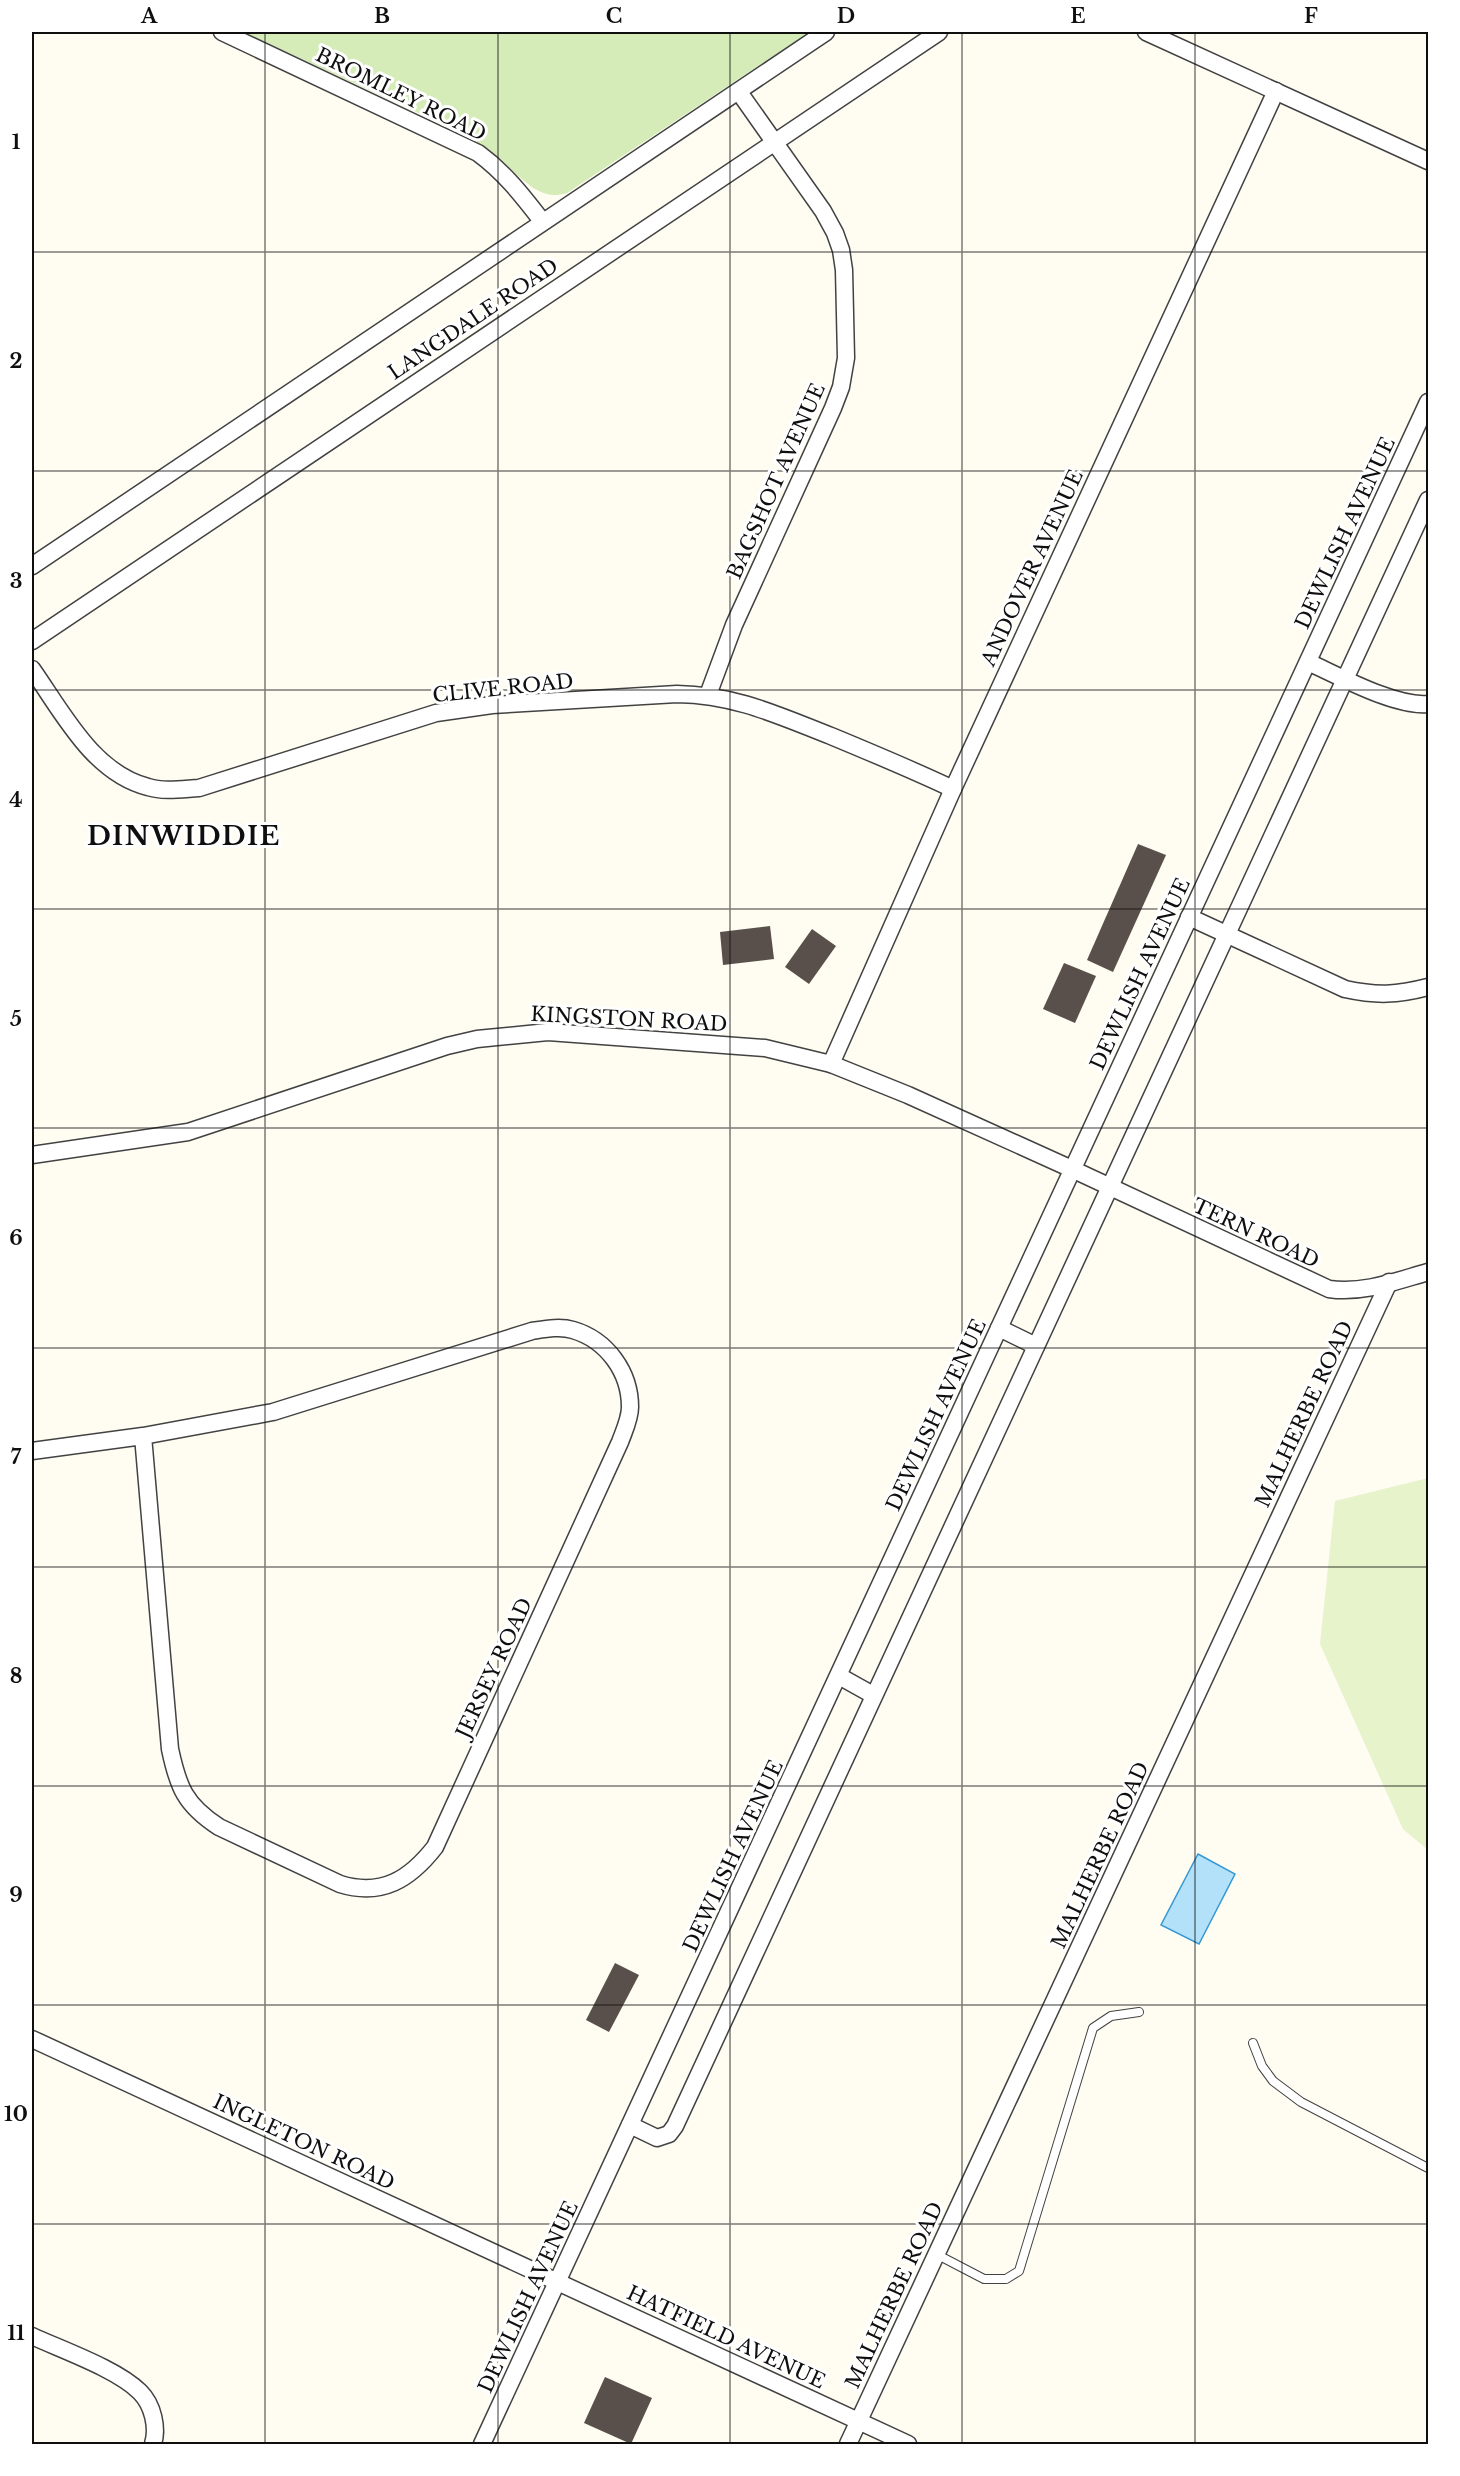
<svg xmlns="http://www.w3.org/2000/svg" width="1460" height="2476" viewBox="0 0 1460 2476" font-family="'Libre Baskerville',serif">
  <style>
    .green { fill: #d5ecb8 }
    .pitch { fill: #e6f3cb }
    .water { fill: #b3e1f9; stroke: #3699d4; stroke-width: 1.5 }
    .building { fill: #59504b }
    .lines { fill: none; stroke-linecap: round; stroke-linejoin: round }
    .service-casing { stroke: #424242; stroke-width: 10 }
    .minor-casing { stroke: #424242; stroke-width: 19 }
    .service { stroke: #fff; stroke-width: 8 }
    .minor { stroke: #fff; stroke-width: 16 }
    .grid { fill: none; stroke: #0f0f0f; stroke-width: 1.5; stroke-opacity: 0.55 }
    .labels { text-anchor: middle; stroke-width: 6; stroke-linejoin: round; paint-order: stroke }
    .street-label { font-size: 20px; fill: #0f0f0f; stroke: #fff }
    .district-label { font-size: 26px; font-weight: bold; letter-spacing: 1.5px; fill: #0f0f0f; stroke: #fff }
    .neatline { fill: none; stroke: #0f0f0f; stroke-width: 2 }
    .grid-label { font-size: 20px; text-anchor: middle; font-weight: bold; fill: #0f0f0f }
  </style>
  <rect width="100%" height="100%" fill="#fffcf2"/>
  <path class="green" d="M244 32H809L567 193C553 197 546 195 533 188L470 137Z"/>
  <polygon class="pitch" points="1428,1478 1428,1850 1403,1829 1320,1644 1335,1501"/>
  <polygon class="water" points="1198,1854 1235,1874 1199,1944 1161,1925"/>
  <g class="building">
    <polygon points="1138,844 1166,855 1113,972 1087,960"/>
    <polygon points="770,926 774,959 723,965 720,932"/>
    <polygon points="812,929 836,946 809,984 785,967"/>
    <polygon points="1064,963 1096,976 1075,1023 1043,1009"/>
    <polygon points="615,1963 639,1975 609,2032 586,2020"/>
    <polygon points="605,2377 652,2398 631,2444 584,2423"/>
  </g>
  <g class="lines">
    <g class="service-casing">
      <g id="service">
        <polyline points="1253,2043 1262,2066 1273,2081 1301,2102 1428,2168"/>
        <polyline points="936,2254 984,2279 1006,2279 1019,2271 1093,2028 1111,2016 1139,2012"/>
      </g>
    </g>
    <g class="minor-casing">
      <g id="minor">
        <path d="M222 32 478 153C504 172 522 195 542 221"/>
        <polyline points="1146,32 1428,161"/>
        <polyline points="32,566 826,32"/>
        <polyline points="32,641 939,32"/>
        <path d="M1308 662C1339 676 1395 707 1428 704"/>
        <path d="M32 669C63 713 93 773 148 787 164 792 182 789 199 788L436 713 492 705 677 694C736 695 777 715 831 736 872 753 913 770 953 789"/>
        <polyline points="708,695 734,625 833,408 841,387 846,358 844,270 841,250 835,233 823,211 739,92"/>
        <path d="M1189 917 1345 989C1377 996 1397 995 1428 987"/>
        <polyline points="831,1064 953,789 1276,91"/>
        <path d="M32 1155 188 1132 447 1046 477 1039 548 1032 765 1048 831 1064 908 1095 1074 1170 1329 1289C1363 1294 1396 1281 1428 1272"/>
        <polyline points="999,1328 1036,1346"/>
        <path d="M32 1451 143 1436 273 1412 532 1331C545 1329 560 1326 573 1330 607 1340 630 1372 630 1407 630 1419 624 1431 620 1442L435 1847C410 1879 382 1897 340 1884L219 1827C185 1805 178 1787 170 1749L143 1436"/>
        <polyline points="839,1676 873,1695"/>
        <polyline points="32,2039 908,2444"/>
        <polyline points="630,2125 657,2138 669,2134 675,2126 1428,500"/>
        <path d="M32 2336C62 2350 117 2369 140 2392 153 2405 158 2428 153 2444"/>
        <polyline points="482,2444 1428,402"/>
        <polyline points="848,2444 1389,1282"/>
      </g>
    </g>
    <use href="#service" class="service"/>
    <use href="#minor" class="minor"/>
  </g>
  <path class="grid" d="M265 32V2444M498 32V2444M730 32V2444M962 32V2444M1195 32V2444M32 252H1428M32 471H1428M32 690H1428M32 909H1428M32 1128H1428M32 1348H1428M32 1567H1428M32 1786H1428M32 2005H1428M32 2224H1428"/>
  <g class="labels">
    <g class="street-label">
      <text transform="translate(401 94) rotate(26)" y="7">BROMLEY ROAD</text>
      <text transform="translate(473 319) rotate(-34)" y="7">LANGDALE ROAD</text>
      <text transform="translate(776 481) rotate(-66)" y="7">BAGSHOT AVENUE</text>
      <text transform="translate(1345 533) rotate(-65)" y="7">DEWLISH AVENUE</text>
      <text transform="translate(1032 568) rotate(-65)" y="7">ANDOVER AVENUE</text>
      <text transform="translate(503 688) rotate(-6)" y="7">CLIVE ROAD</text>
      <text transform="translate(1140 974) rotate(-65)" y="7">DEWLISH AVENUE</text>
      <text transform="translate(629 1019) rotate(3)" y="7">KINGSTON ROAD</text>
      <text transform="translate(1256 1233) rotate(25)" y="7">TERN ROAD</text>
      <text transform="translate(1304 1414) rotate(-65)" y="7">MALHERBE ROAD</text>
      <text transform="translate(936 1415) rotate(-65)" y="7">DEWLISH AVENUE</text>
      <text transform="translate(494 1668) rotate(-65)" y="7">JERSEY ROAD</text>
      <text transform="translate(1100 1855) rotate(-65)" y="7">MALHERBE ROAD</text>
      <text transform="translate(733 1856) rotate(-65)" y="7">DEWLISH AVENUE</text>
      <text transform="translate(304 2142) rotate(25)" y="7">INGLETON ROAD</text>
      <text transform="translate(894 2295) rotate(-65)" y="7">MALHERBE ROAD</text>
      <text transform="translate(528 2297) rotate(-65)" y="7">DEWLISH AVENUE</text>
      <text transform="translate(726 2337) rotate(25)" y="7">HATFIELD AVENUE</text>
    </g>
    <g class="district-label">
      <text x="184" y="845">DINWIDDIE</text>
    </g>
  </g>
  <rect width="1460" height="2476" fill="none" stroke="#ffffff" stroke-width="66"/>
  <rect x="33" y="33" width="1394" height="2410" class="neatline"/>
  <g class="grid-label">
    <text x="149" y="23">A</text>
    <text x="382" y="23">B</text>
    <text x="614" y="23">C</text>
    <text x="846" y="23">D</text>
    <text x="1078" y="23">E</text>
    <text x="1311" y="23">F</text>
    <text x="16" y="149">1</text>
    <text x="16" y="368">2</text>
    <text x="16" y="588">3</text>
    <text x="16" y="807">4</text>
    <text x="16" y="1026">5</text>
    <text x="16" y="1245">6</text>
    <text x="16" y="1464">7</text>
    <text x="16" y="1683">8</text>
    <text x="16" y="1902">9</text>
    <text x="16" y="2121">10</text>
    <text x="16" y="2340">11</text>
  </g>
</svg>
